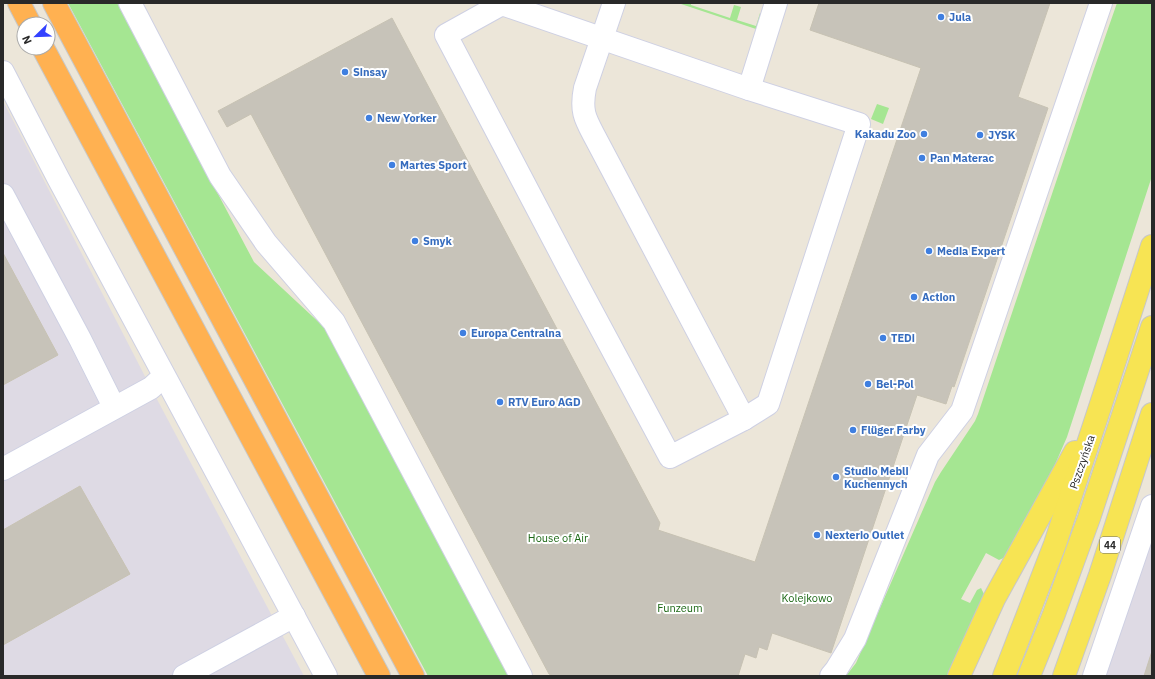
<svg xmlns="http://www.w3.org/2000/svg" width="1155" height="679" viewBox="0 0 1155 679" font-family="'IBM Plex Sans',sans-serif">
  <style>
    .industrial { fill: #dedae4 }
    .green { fill: #a5e692 }
    .building { fill: #c7c3b9; stroke: #c7c2b3 }
    .lines { fill: none; stroke-linecap: round; stroke-linejoin: round }
    .minor-casing { stroke: #ced0e3; stroke-width: 24 }
    .major-casing { stroke: #c7c7c7; stroke-width: 24 }
    .highway-casing { stroke: #c7c7c7; stroke-width: 24 }
    .minor { stroke: #fff; stroke-width: 22 }
    .major { stroke: #f7e453; stroke-width: 22 }
    .highway { stroke: #ffb151; stroke-width: 22 }
    .shop-dot { fill: #3f7fe0; stroke: #fff; stroke-width: 1.5 }
    .labels { text-anchor: middle; stroke-width: 4; stroke-linejoin: round; paint-order: stroke }
    .shield { fill: #fff; stroke: #696969; stroke-width: 1 }
    .shield-label { font-size: 10px; font-weight: bold; fill: #292929 }
    .shop-label { font-size: 11px; font-weight: bold; fill: #366cbe; stroke: #fff; text-anchor: start }
    .street-label { font-size: 11px; fill: #292929; stroke: #fff }
    .park-label { font-size: 11px; fill: #1d6816; stroke: #fff }
  </style>
  <rect width="100%" height="100%" fill="#ece6d9"/>
  <g class="industrial">
    <polygon points="3,101 151,388 304,676 3,676"/>
    <polygon points="1152,521 1152,676 1101,676"/>
  </g>
  <g class="green">
    <polygon points="68,3 117,3 254,262 326,329 510,676 428,676"/>
    <polygon points="678,3 691,3 691,5 730,18 734,5 741,7 737,20 756,26 760,13 762,15 759,30"/>
    <polygon points="1117,3 1152,3 1152,176 1067,437 1050,476 1008,556 999,560 986,553 961,599 970,603 977,590 981,588 987,600 960,650 947,676 846,676 856,663 935,482 941,472 975,421 978,414 1094,69"/>
    <polygon points="877,104 889,108 883,124 871,119"/>
  </g>
  <g class="building">
    <polygon points="819,3 1050,3 1018,97 1048,108 954,387 952,386 946,404 917,395 831,653 772,633 767,650 759,647 756,658 745,654 738,676 554,676 549,674 251,114 227,127 218,111 392,18 660,523 658,530 755,562 921,68 810,30"/>
    <polygon points="3,253 58,355 3,385"/>
    <polygon points="80,486 130,574 3,645 3,530"/>
    <polygon points="1152,651 1152,676 1144,676"/>
  </g>
  <g class="lines">
    <g class="minor-casing">
      <g id="minor">
        <polyline points="130,3 220,176 266,243 334,322 521,676"/>
        <path d="M614 3 585 88C580 113 586 120 597 141L744 419"/>
        <polygon points="502,4 749,89 859,124 768,404 744,419 670,457 568,267 446,35"/>
        <polyline points="3,72 58,178 326,676"/>
        <polyline points="749,89 776,3"/>
        <polyline points="3,195 80,339 114,407"/>
        <polyline points="3,469 151,388 164,376"/>
        <polyline points="184,676 294,616"/>
        <polyline points="831,676 836,670 855,639 928,455 962,411 1101,3"/>
        <polyline points="1094,676 1152,506"/>
      </g>
    </g>
    <g class="major-casing">
      <g id="major">
        <polyline points="959,676 994,599 1075,452"/>
        <polyline points="1004,676 1055,544 1101,404 1152,246"/>
        <polyline points="1029,676 1054,614 1089,518 1152,327"/>
        <polyline points="1064,676 1100,575 1152,414"/>
      </g>
    </g>
    <g class="highway-casing">
      <g id="highway">
        <polyline points="19,3 30,24"/>
        <polyline points="54,3 413,676"/>
        <polyline points="43,48 379,676"/>
      </g>
    </g>
    <use href="#minor" class="minor"/>
    <use href="#major" class="major"/>
    <use href="#highway" class="highway"/>
  </g>
  <g class="shop-dot">
    <circle cx="941" cy="17" r="4"/>
    <circle cx="345" cy="72" r="4"/>
    <circle cx="369" cy="118" r="4"/>
    <circle cx="924" cy="134" r="4"/>
    <circle cx="980" cy="135" r="4"/>
    <circle cx="922" cy="158" r="4"/>
    <circle cx="392" cy="165" r="4"/>
    <circle cx="415" cy="241" r="4"/>
    <circle cx="929" cy="251" r="4"/>
    <circle cx="914" cy="297" r="4"/>
    <circle cx="463" cy="333" r="4"/>
    <circle cx="883" cy="338" r="4"/>
    <circle cx="868" cy="384" r="4"/>
    <circle cx="500" cy="402" r="4"/>
    <circle cx="853" cy="430" r="4"/>
    <circle cx="836" cy="477" r="4"/>
    <circle cx="817" cy="535" r="4"/>
  </g>
  <g class="labels">
    <rect class="shield" x="1100" y="537" width="20" height="16" rx="3"/>
    <g class="shield-label">
      <text x="1110" y="549">44</text>
    </g>
    <g class="shop-label">
      <text x="949" y="21">Jula</text>
      <text x="353" y="76">Sinsay</text>
      <text x="377" y="122">New Yorker</text>
      <text x="916" y="138" text-anchor="end">Kakadu Zoo</text>
      <text x="988" y="139">JYSK</text>
      <text x="930" y="162">Pan Materac</text>
      <text x="400" y="169">Martes Sport</text>
      <text x="423" y="245">Smyk</text>
      <text x="937" y="255">Media Expert</text>
      <text x="922" y="301">Action</text>
      <text x="471" y="337">Europa Centralna</text>
      <text x="891" y="342">TEDi</text>
      <text x="876" y="388">Bel-Pol</text>
      <text x="508" y="406">RTV Euro AGD</text>
      <text x="861" y="434">Flüger Farby</text>
      <text x="844" y="475">Studio Mebli<tspan x="844" dy="13">Kuchennych</tspan></text>
      <text x="825" y="539">Nexterio Outlet</text>
    </g>
    <g class="street-label">
      <text transform="translate(1082 462) rotate(-71)" y="4">Pszczyńska</text>
    </g>
    <g class="park-label">
      <text x="558" y="542">House of Air</text>
      <text x="807" y="602">Kolejkowo</text>
      <text x="680" y="612">Funzeum</text>
    </g>
  </g>
  <rect width="1155" height="679" fill="none" stroke="#292929" stroke-width="8"/>
  <g transform="translate(36 36) rotate(247)"><circle r="19" fill="#ffffff" stroke="#a9a9a9"/>
  <path d="M0-3L7 15L0 10L-7 15Z" fill="#3341ff"/>
  <text y="-6" font-size="11" font-weight="bold" text-anchor="middle" fill="#292929">N</text>
  </g>
</svg>
